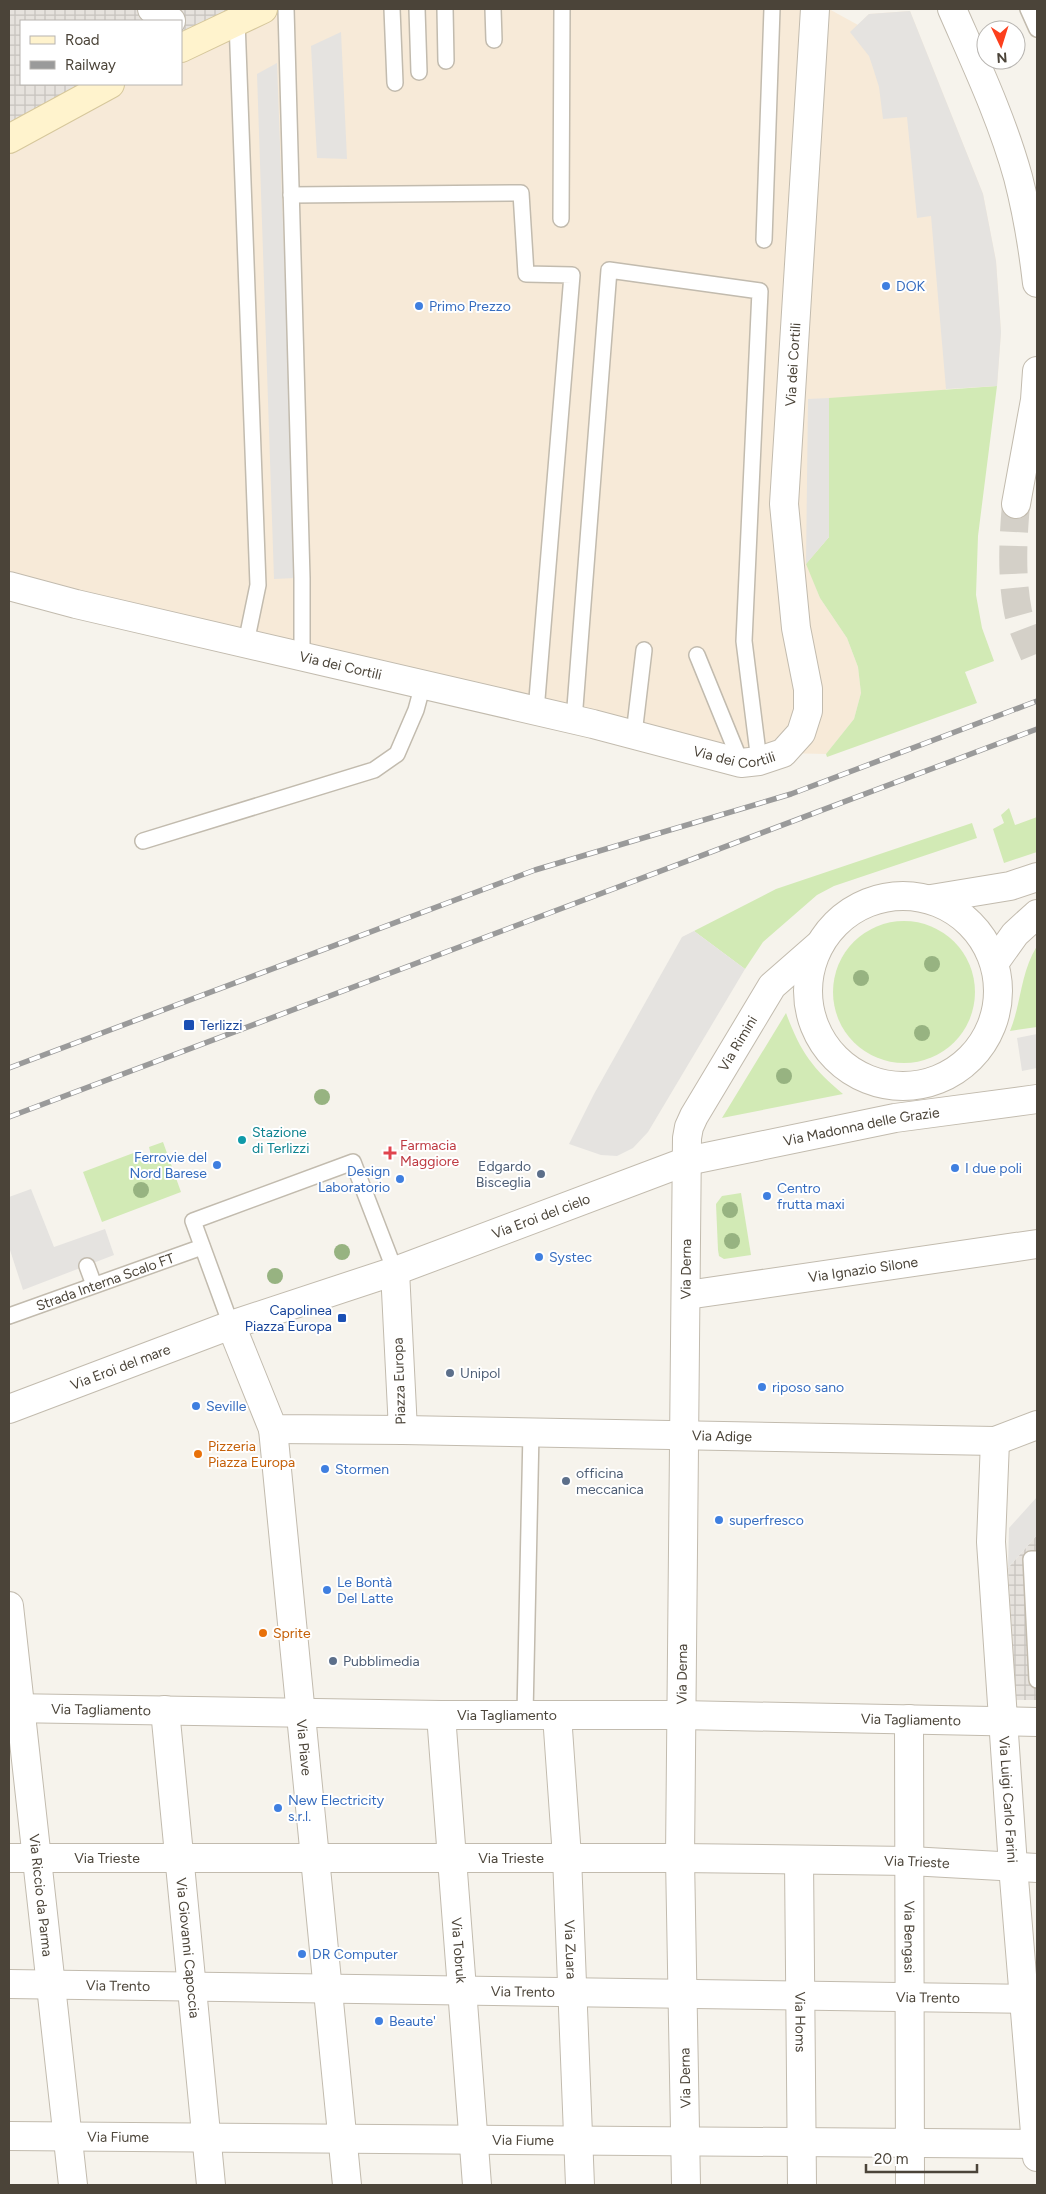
<svg xmlns="http://www.w3.org/2000/svg" width="1046" height="2194" viewBox="0 0 1046 2194" font-family="Figtree,sans-serif">
  <style>
    .commercial { fill: #f7ead8 }
    .industrial { fill: url(#industrial-grid) }
    .garden { fill: #d2eab5 }
    .parking { fill: #e5e3e0 }
    .lines { fill: none; stroke-linecap: round; stroke-linejoin: round }
    .minor-tunnel { stroke: #d4d0c8; stroke-width: 28; stroke-dasharray: 28 14; stroke-linecap: butt }
    .service-casing { stroke: #c2bbae; stroke-width: 18 }
    .minor-casing { stroke: #c2bbae; stroke-width: 30 }
    .secondary-casing { stroke: #d6c79b; stroke-width: 30 }
    .service { stroke: #fff; stroke-width: 15 }
    .minor { stroke: #fff; stroke-width: 28 }
    .secondary { stroke: #fff3cd; stroke-width: 28 }
    .rail-casing { stroke: #9a9a9a; stroke-width: 5.5 }
    .rail { stroke: #fff; stroke-width: 4; stroke-dasharray: 11; stroke-linecap: butt }
    .tree { fill: #97b381 }
    .shop-dot { fill: #3f7fe0; stroke: #fff; stroke-width: 2 }
    .transit-dot { fill: #1a4fb4; stroke: #fff; stroke-width: 2 }
    .culture-dot { fill: #0f9aa8; stroke: #fff; stroke-width: 2 }
    .health-dot { fill: #e0444e; stroke: #fff; stroke-width: 2 }
    .service-dot { fill: #5c6f8a; stroke: #fff; stroke-width: 2 }
    .food-dot { fill: #e8710a; stroke: #fff; stroke-width: 2 }
    .labels { text-anchor: middle; stroke-width: 4; stroke-linejoin: round; paint-order: stroke }
    .shop-label { font-size: 14px; fill: #366cbe; stroke: #fff; text-anchor: start }
    .street-label { font-size: 14px; fill: #4b4439; stroke: #fff }
    .transit-label { font-size: 14px; fill: #164399; stroke: #fff; text-anchor: start }
    .culture-label { font-size: 14px; fill: #0d838f; stroke: #fff; text-anchor: start }
    .health-label { font-size: 14px; fill: #be3a42; stroke: #fff; text-anchor: start }
    .service-label { font-size: 14px; fill: #4e5e75; stroke: #fff; text-anchor: start }
    .food-label { font-size: 14px; fill: #c56008; stroke: #fff; text-anchor: start }
  </style>
  <defs>
    <pattern id="industrial-grid" width="8" height="8" patternUnits="userSpaceOnUse" patternTransform="scale(1.25)"><rect width="8" height="8" fill="#e6e2dd"/><path d="M0 4h8M4 0v8" fill="none" stroke="#c7c3be"/></pattern>
  </defs>
  <rect width="100%" height="100%" fill="#f6f3ec"/>
  <polygon class="commercial" points="263,9 829,9 858,25 869,14 910,11 983,194 996,261 1001,332 997,386 946,389 807,564 820,598 847,638 858,667 861,693 854,719 826,754 783,753 772,757 9,586 9,139 110,84 181,84 181,48"/>
  <g class="industrial">
    <polygon points="9,9 261,9 181,48 181,21 21,21 21,84 110,84 9,139"/>
    <polygon points="1037,1535 1037,1700 1016,1700 1008,1568"/>
  </g>
  <g class="garden">
    <polygon points="997,386 978,536 976,595 982,628 994,661 965,672 977,703 827,757 826,754 854,719 861,693 858,667 847,638 820,598 806,564 829,537 829,398"/>
    <polygon points="1009,808 1015,825 1037,817 1037,852 1004,863 993,829 1004,823 1001,815"/>
    <polygon points="972,823 977,838 834,886 817,895 763,942 745,969 694,931 776,889"/>
    <circle cx="904" cy="992" r="71"/>
    <path d="M1037 946V1027L1010 1031C1022 1001 1020 974 1037 946Z"/>
    <path d="M786 1013C800 1051 812 1068 843 1094L722 1118Z"/>
    <polygon points="163,1142 181,1192 102,1222 83,1172 136,1152 139,1159 151,1155 149,1147"/>
    <polygon points="741,1193 751,1255 724,1259 719,1256 718,1250 716,1204 722,1196"/>
  </g>
  <g class="parking">
    <polygon points="910,11 983,194 996,261 1001,332 997,386 946,389 931,216 917,218 907,117 883,119 879,87 874,71 869,56 850,32 869,14"/>
    <polygon points="341,32 347,159 317,158 311,46"/>
    <polygon points="277,63 296,578 274,579 257,74"/>
    <polygon points="829,398 829,537 806,564 808,399"/>
    <polygon points="694,931 745,969 648,1132 633,1148 617,1156 601,1155 569,1144 594,1094 682,937"/>
    <polygon points="1037,1034 1037,1068 1022,1071 1017,1038"/>
    <polygon points="31,1189 54,1247 105,1229 114,1255 23,1290 9,1247 9,1197"/>
    <polygon points="1037,1497 1037,1535 1008,1568 1009,1528"/>
  </g>
  <g class="lines">
    <path class="minor-tunnel" d="M1016 504C1013 540 1011 576 1018 612 1022 629 1031 646 1037 662"/>
    <g class="service-casing">
      <g id="service">
        <polyline points="286,9 302,578 302,656"/>
        <polyline points="392,9 395,83"/>
        <polyline points="417,9 419,72"/>
        <polyline points="445,9 446,61"/>
        <polyline points="493,9 494,40"/>
        <polyline points="1028,9 1037,29"/>
        <polyline points="237,21 258,585 246,643"/>
        <polyline points="291,195 521,193 526,274 572,275 536,711"/>
        <polyline points="561,219 562,9"/>
        <polyline points="764,240 772,9"/>
        <polyline points="697,655 741,763"/>
        <polyline points="574,720 609,270 760,291 744,641 759,761"/>
        <polyline points="634,734 644,650"/>
        <polyline points="143,841 374,770 397,754 416,710 423,684"/>
        <polyline points="87,1266 94,1285"/>
        <path id="s1" d="M9 1316 202 1247"/>
        <polyline points="231,1325 193,1221 353,1162 395,1271"/>
        <polyline points="1037,1559 1031,1559 1037,1680"/>
        <polyline points="525,1714 531,1432"/>
      </g>
    </g>
    <g class="minor-casing">
      <g id="minor">
        <polyline points="152,9 171,21"/>
        <path d="M952 9C976 64 1002 119 1018 177 1027 212 1033 248 1037 283"/>
        <polyline points="1016,504 1035,400 1037,371"/>
        <path id="s2" d="M9 586 76 604 593 724 741 763 759 761 783 753 801 733 808 711V689L796 628 784 504 815 9"/>
        <circle cx="903" cy="991" r="95"/>
        <polyline points="931,899 1010,886 1037,877"/>
        <polyline points="995,962 1015,934 1037,914"/>
        <path id="s3" d="M687 1295 1037 1244"/>
        <polyline points="231,1325 273,1429 403,1430 395,1271"/>
        <path id="s4" d="M9 1409 231 1325 395 1271 687 1161 895 1118 1037 1099"/>
        <path id="s5" d="M273 1429 347 2185"/>
        <path id="s6" d="M403 1430 995 1441 1037 1425"/>
        <path id="s7" d="M995 1441 991 1542 1013 1866 1037 2157"/>
        <path id="s8" d="M9 1606 73 2185"/>
        <path id="s9" d="M9 1708 441 1715H680L1037 1722"/>
        <path id="s10" d="M165 1710 211 2185"/>
        <path id="s11" d="M441 1715 477 2185"/>
        <path id="s12" d="M557 1715 567 1857 580 2185"/>
        <path id="s13" d="M909 1719 910 2185"/>
        <path id="s14" d="M9 1858H680L910 1861 1037 1868"/>
        <path id="s15" d="M799 1860 802 2185"/>
        <path id="s16" d="M9 1984 1037 1999"/>
        <path id="s17" d="M9 2136 1037 2144"/>
        <path id="s18" d="M686 2185 680 1858 687 1138 689 1127 694 1116 772 986 820 944"/>
      </g>
    </g>
    <g class="secondary-casing">
      <g id="secondary">
        <polyline points="181,48 263,9"/>
        <polyline points="9,139 110,84"/>
      </g>
    </g>
    <use href="#service" class="service"/>
    <use href="#minor" class="minor"/>
    <use href="#secondary" class="secondary"/>
    <g class="rail-casing">
      <g id="rail">
        <polyline points="9,1068 535,870 791,794 1037,701"/>
        <polyline points="9,1117 1037,729"/>
      </g>
    </g>
    <use href="#rail" class="rail"/>
  </g>
  <g class="tree">
    <circle cx="932" cy="964" r="8"/>
    <circle cx="861" cy="978" r="8"/>
    <circle cx="922" cy="1033" r="8"/>
    <circle cx="784" cy="1076" r="8"/>
    <circle cx="322" cy="1097" r="8"/>
    <circle cx="141" cy="1190" r="8"/>
    <circle cx="730" cy="1210" r="8"/>
    <circle cx="732" cy="1241" r="8"/>
    <circle cx="342" cy="1252" r="8"/>
    <circle cx="275" cy="1276" r="8"/>
  </g>
  <g class="shop-dot">
    <circle cx="886" cy="286" r="5"/>
    <circle cx="419" cy="306" r="5"/>
    <circle cx="217" cy="1165" r="5"/>
    <circle cx="955" cy="1168" r="5"/>
    <circle cx="400" cy="1179" r="5"/>
    <circle cx="767" cy="1196" r="5"/>
    <circle cx="539" cy="1257" r="5"/>
    <circle cx="762" cy="1387" r="5"/>
    <circle cx="196" cy="1406" r="5"/>
    <circle cx="325" cy="1469" r="5"/>
    <circle cx="719" cy="1520" r="5"/>
    <circle cx="327" cy="1590" r="5"/>
    <circle cx="278" cy="1808" r="5"/>
    <circle cx="302" cy="1954" r="5"/>
    <circle cx="379" cy="2021" r="5"/>
  </g>
  <g class="transit-dot">
    <rect x="183" y="1019" width="12" height="12" rx="2.5"/>
    <rect x="337" y="1313" width="10" height="10" rx="2.5"/>
  </g>
  <circle class="culture-dot" cx="242" cy="1140" r="5"/>
  <path class="health-dot" d="M387.5 1145.5h5v5h5v5h-5v5h-5v-5h-5v-5h5z"/>
  <g class="service-dot">
    <circle cx="541" cy="1174" r="5"/>
    <circle cx="450" cy="1373" r="5"/>
    <circle cx="566" cy="1481" r="5"/>
    <circle cx="333" cy="1661" r="5"/>
  </g>
  <g class="food-dot">
    <circle cx="198" cy="1454" r="5"/>
    <circle cx="263" cy="1633" r="5"/>
  </g>
  <g class="labels">
    <g class="shop-label">
      <text x="896" y="291">DOK</text>
      <text x="429" y="311">Primo Prezzo</text>
      <text x="207" y="1162" text-anchor="end">Ferrovie del<tspan x="207" dy="16">Nord Barese</tspan></text>
      <text x="965" y="1173">I due poli</text>
      <text x="390" y="1176" text-anchor="end">Design<tspan x="390" dy="16">Laboratorio</tspan></text>
      <text x="777" y="1193">Centro<tspan x="777" dy="16">frutta maxi</tspan></text>
      <text x="549" y="1262">Systec</text>
      <text x="772" y="1392">riposo sano</text>
      <text x="206" y="1411">Seville</text>
      <text x="335" y="1474">Stormen</text>
      <text x="729" y="1525">superfresco</text>
      <text x="337" y="1587">Le Bontà<tspan x="337" dy="16">Del Latte</tspan></text>
      <text x="288" y="1805">New Electricity<tspan x="288" dy="16">s.r.l.</tspan></text>
      <text x="312" y="1959">DR Computer</text>
      <text x="389" y="2026">Beaute'</text>
    </g>
    <g class="street-label">
      <text dy="5" stroke="none"><textPath href="#s2" startOffset="1195">Via dei Cortili</textPath></text>
      <text dy="5" stroke="none"><textPath href="#s2" startOffset="341">Via dei Cortili</textPath></text>
      <text dy="5" stroke="none"><textPath href="#s2" startOffset="746">Via dei Cortili</textPath></text>
      <text dy="5" stroke="none"><textPath href="#s18" startOffset="1155">Via Rimini</textPath></text>
      <text dy="5" stroke="none"><textPath href="#s4" startOffset="900">Via Madonna delle Grazie</textPath></text>
      <text dy="5" stroke="none"><textPath href="#s4" startOffset="566">Via Eroi del cielo</textPath></text>
      <text dy="5" stroke="none"><textPath href="#s18" startOffset="916">Via Derna</textPath></text>
      <text dy="5" stroke="none"><textPath href="#s3" startOffset="178">Via Ignazio Silone</textPath></text>
      <text dy="5" stroke="none"><textPath href="#s1" startOffset="102">Strada Interna Scalo FT</textPath></text>
      <text dy="5" stroke="none"><textPath href="#s4" startOffset="119">Via Eroi del mare</textPath></text>
      <text transform="translate(399 1381) rotate(-92)" y="5">Piazza Europa</text>
      <text dy="5" stroke="none"><textPath href="#s6" startOffset="319">Via Adige</textPath></text>
      <text dy="5" stroke="none"><textPath href="#s18" startOffset="511">Via Derna</textPath></text>
      <text dy="5" stroke="none"><textPath href="#s9" startOffset="92">Via Tagliamento</textPath></text>
      <text dy="5" stroke="none"><textPath href="#s9" startOffset="498">Via Tagliamento</textPath></text>
      <text dy="5" stroke="none"><textPath href="#s9" startOffset="902">Via Tagliamento</textPath></text>
      <text dy="5" stroke="none"><textPath href="#s5" startOffset="320">Via Piave</textPath></text>
      <text dy="5" stroke="none"><textPath href="#s7" startOffset="359">Via Luigi Carlo Farini</textPath></text>
      <text dy="5" stroke="none"><textPath href="#s14" startOffset="502">Via Trieste</textPath></text>
      <text dy="5" stroke="none"><textPath href="#s14" startOffset="98">Via Trieste</textPath></text>
      <text dy="5" stroke="none"><textPath href="#s14" startOffset="908">Via Trieste</textPath></text>
      <text dy="5" stroke="none"><textPath href="#s8" startOffset="291">Via Riccio da Parma</textPath></text>
      <text dy="5" stroke="none"><textPath href="#s13" startOffset="218">Via Bengasi</textPath></text>
      <text dy="5" stroke="none"><textPath href="#s10" startOffset="239">Via Giovanni Capoccia</textPath></text>
      <text dy="5" stroke="none"><textPath href="#s11" startOffset="236">Via Tobruk</textPath></text>
      <text dy="5" stroke="none"><textPath href="#s12" startOffset="235">Via Zuara</textPath></text>
      <text dy="5" stroke="none"><textPath href="#s16" startOffset="109">Via Trento</textPath></text>
      <text dy="5" stroke="none"><textPath href="#s16" startOffset="514">Via Trento</textPath></text>
      <text dy="5" stroke="none"><textPath href="#s16" startOffset="919">Via Trento</textPath></text>
      <text dy="5" stroke="none"><textPath href="#s15" startOffset="162">Via Homs</textPath></text>
      <text transform="translate(685 2078) rotate(-91)" y="5">Via Derna</text>
      <text dy="5" stroke="none"><textPath href="#s17" startOffset="109">Via Fiume</textPath></text>
      <text dy="5" stroke="none"><textPath href="#s17" startOffset="514">Via Fiume</textPath></text>
    </g>
    <g class="transit-label">
      <text x="200" y="1030">Terlizzi</text>
      <text x="332" y="1315" text-anchor="end">Capolinea<tspan x="332" dy="16">Piazza Europa</tspan></text>
    </g>
    <g class="culture-label">
      <text x="252" y="1137">Stazione<tspan x="252" dy="16">di Terlizzi</tspan></text>
    </g>
    <g class="health-label">
      <text x="400" y="1150">Farmacia<tspan x="400" dy="16">Maggiore</tspan></text>
    </g>
    <g class="service-label">
      <text x="531" y="1171" text-anchor="end">Edgardo<tspan x="531" dy="16">Bisceglia</tspan></text>
      <text x="460" y="1378">Unipol</text>
      <text x="576" y="1478">officina<tspan x="576" dy="16">meccanica</tspan></text>
      <text x="343" y="1666">Pubblimedia</text>
    </g>
    <g class="food-label">
      <text x="208" y="1451">Pizzeria<tspan x="208" dy="16">Piazza Europa</tspan></text>
      <text x="273" y="1638">Sprite</text>
    </g>
  </g>
  <rect width="1046" height="2194" fill="none" stroke="#4b4439" stroke-width="20"/>
  <rect x="20" y="20" width="162" height="65" fill="#ffffff" stroke="#b7b4b0"/>
  <rect x="30" y="36" width="25" height="8" fill="#fff3cd" stroke="#b7b4b0"/>
  <text x="65" y="45" font-size="15" fill="#4b4439">Road</text>
  <rect x="30" y="61" width="25" height="8" fill="#9a9a9a" stroke="#b7b4b0"/>
  <text x="65" y="70" font-size="15" fill="#4b4439">Railway</text>
  <g transform="translate(1001 45) rotate(176)"><circle r="24" fill="#ffffff" stroke="#b7b4b0"/>
  <path d="M0-4L9 19L0 12L-9 19Z" fill="#fc3f1d"/>
  <text y="-8" font-size="14" font-weight="bold" text-anchor="middle" fill="#4b4439">N</text>
  </g>
  <path d="M866 2164v8h111v-8" fill="none" stroke="#4b4439" stroke-width="2.5"/>
  <text x="874" y="2164" font-size="15" fill="#4b4439" stroke="#ffffff" stroke-width="4" paint-order="stroke">20 m</text>
</svg>
